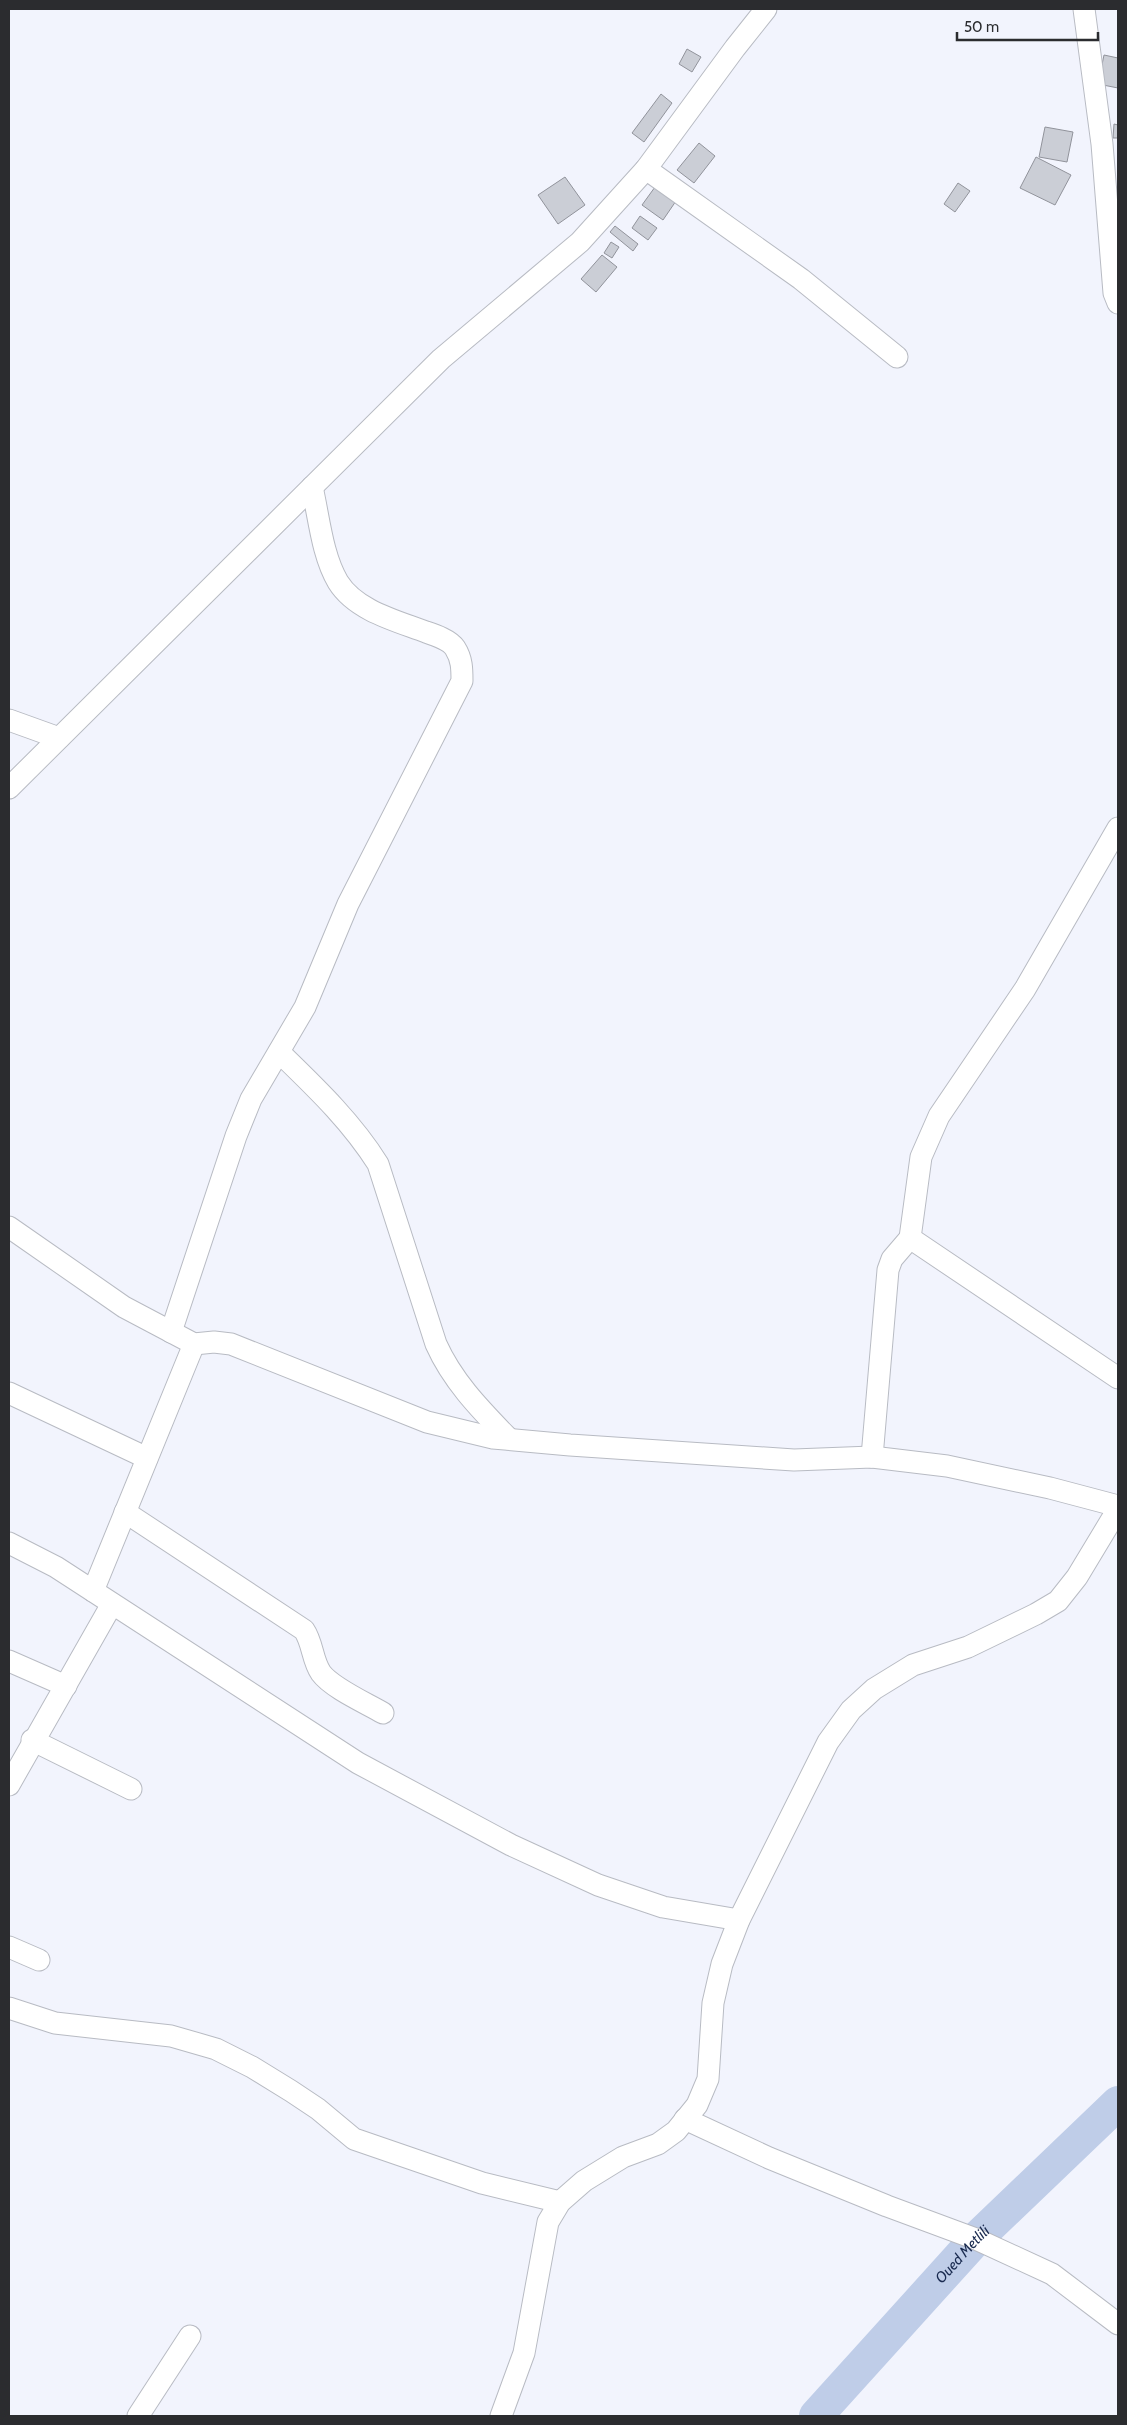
<svg xmlns="http://www.w3.org/2000/svg" width="1127" height="2425" viewBox="0 0 1127 2425" font-family="Cabin,sans-serif">
  <style>
    .lines { fill: none; stroke-linecap: round; stroke-linejoin: round }
    .river { stroke: #bfcde8; stroke-width: 34 }
    .building { fill: #cbced6; stroke: #91939b }
    .minor-casing { stroke: #b8bbc3; stroke-width: 23 }
    .minor { stroke: #fff; stroke-width: 21 }
    .labels { text-anchor: middle; stroke-width: 4; stroke-linejoin: round; paint-order: stroke }
    .water-label { font-size: 15px; font-style: italic; fill: #1a2b50; stroke: #f2f4fd }
  </style>
  <rect width="100%" height="100%" fill="#f2f4fd"/>
  <g class="lines">
    <path class="river" id="s1" d="M816 2416 976 2239 1118 2103"/>
  </g>
  <g class="building">
    <polygon points="687,49 701,57 692,72 679,64"/>
    <polygon points="1104,55 1118,58 1118,88 1098,84"/>
    <polygon points="661,94 672,103 644,142 632,133"/>
    <polygon points="1114,124 1118,125 1118,138 1113,138"/>
    <polygon points="1045,127 1073,132 1067,162 1039,157"/>
    <polygon points="699,143 715,156 694,183 677,170"/>
    <polygon points="1036,157 1071,175 1055,205 1020,188"/>
    <polygon points="565,177 585,205 558,224 538,195"/>
    <polygon points="958,183 970,191 955,212 944,204"/>
    <polygon points="655,187 676,201 663,220 642,205"/>
    <polygon points="640,216 657,228 648,240 632,228"/>
    <polygon points="615,226 638,244 633,251 610,232"/>
    <polygon points="611,242 619,247 612,258 604,253"/>
    <polygon points="602,255 617,267 596,292 581,279"/>
  </g>
  <g class="lines">
    <g class="minor-casing">
      <g id="minor">
        <polyline points="1084,9 1102,144 1114,293 1118,303"/>
        <polyline points="646,169 801,279 897,357"/>
        <polyline points="9,720 59,738"/>
        <polyline points="9,788 441,359 580,242 646,169 735,48 766,9"/>
        <polyline points="1118,828 1025,989 939,1116 921,1157 910,1238 1118,1378"/>
        <path d="M279 1052C315 1087 351 1121 378 1164L436 1344C453 1382 481 1410 509 1439"/>
        <polyline points="9,1227 124,1307 194,1344 214,1342 231,1344 427,1422 493,1438 570,1445 794,1460 872,1457 947,1466 1050,1488 1118,1506"/>
        <path d="M171 1332 236 1136 251 1099 305 1007 348 904 462 681C462 669 462 659 455 648 450 640 435 635 426 632 397 621 356 611 338 582 322 555 319 517 312 487"/>
        <polyline points="9,1393 147,1458"/>
        <polyline points="872,1457 888,1270 892,1259 910,1238"/>
        <path d="M125 1512 304 1630C313 1643 312 1660 321 1673 332 1688 366 1703 383 1713"/>
        <polyline points="9,1543 56,1567 358,1763 511,1845 598,1885 663,1907 739,1920"/>
        <polyline points="93,1591 194,1344"/>
        <polyline points="9,1661 66,1686"/>
        <polyline points="32,1740 131,1789"/>
        <polyline points="9,1785 112,1604"/>
        <polyline points="9,1947 39,1960"/>
        <polyline points="9,2008 55,2023 171,2036 216,2049 252,2067 291,2091 318,2109 354,2139 482,2183 560,2202"/>
        <polyline points="685,2119 769,2158 887,2206 976,2239 1052,2274 1118,2324"/>
        <polyline points="138,2416 190,2336"/>
        <polyline points="501,2416 524,2353 548,2222 560,2202 584,2181 623,2157 658,2144 676,2131 697,2105 708,2079 713,2003 722,1964 739,1920 828,1742 851,1710 874,1689 913,1665 968,1647 1036,1614 1058,1601 1077,1577 1118,1509"/>
      </g>
    </g>
    <use href="#minor" class="minor"/>
  </g>
  <g class="labels">
    <g class="water-label">
      <text dy="5" stroke="none"><textPath href="#s1" startOffset="218">Oued Metlili</textPath></text>
    </g>
  </g>
  <rect width="1127" height="2425" fill="none" stroke="#2b2c2f" stroke-width="20"/>
  <path d="M957 32v8h141v-8" fill="none" stroke="#2b2c2f" stroke-width="2.5"/>
  <text x="964" y="32" font-size="15" fill="#2b2c2f" stroke="#f2f4fd" stroke-width="4" paint-order="stroke">50 m</text>
</svg>
